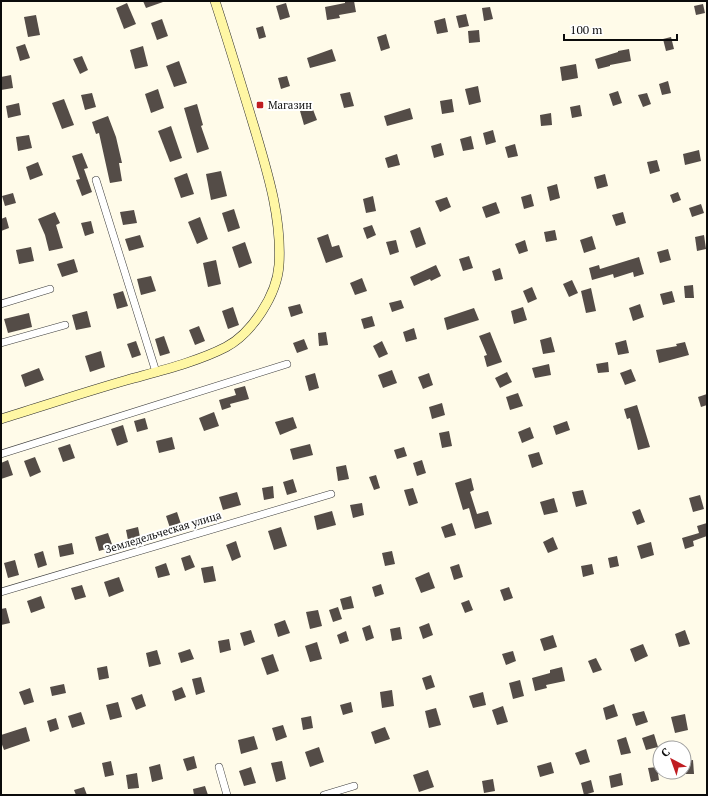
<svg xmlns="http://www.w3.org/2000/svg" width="708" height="796" viewBox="0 0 708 796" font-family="'PT Serif',serif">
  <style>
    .building { fill: #544c47 }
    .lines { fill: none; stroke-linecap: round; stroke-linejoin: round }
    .minor-casing { stroke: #3e3e3e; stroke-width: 8 }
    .secondary-casing { stroke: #2d2d2d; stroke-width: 10 }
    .minor { stroke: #fff; stroke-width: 7 }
    .secondary { stroke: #fff7a4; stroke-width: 9 }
    .poi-dot { fill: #c01d22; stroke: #fff; stroke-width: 1.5 }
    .labels { text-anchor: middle; stroke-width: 4; stroke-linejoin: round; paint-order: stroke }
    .poi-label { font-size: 11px; fill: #0b0b0b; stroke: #fff; text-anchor: start }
    .street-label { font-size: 11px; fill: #0b0b0b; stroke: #fff }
  </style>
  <rect width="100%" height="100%" fill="#fffbe9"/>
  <g class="building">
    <polygon points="143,1 163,1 163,2 146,8"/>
    <polygon points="345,1 354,1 356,12 339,15 340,18 327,20 325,7 345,3"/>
    <polygon points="127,3 136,24 124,29 116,8"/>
    <polygon points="286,3 290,17 280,20 276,6"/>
    <polygon points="703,4 705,13 696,15 694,6"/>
    <polygon points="490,7 493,19 484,21 482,8"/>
    <polygon points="466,14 469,26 459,28 456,16"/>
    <polygon points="36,15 40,35 28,37 24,17"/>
    <polygon points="445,18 448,32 437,34 434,21"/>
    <polygon points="162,19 168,36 157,40 151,23"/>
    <polygon points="263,26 266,37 259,39 256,28"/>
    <polygon points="479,30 480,42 469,43 468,31"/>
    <polygon points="386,34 390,48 381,51 377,37"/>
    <polygon points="671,37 674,49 666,51 663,39"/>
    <polygon points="25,44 30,58 20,61 16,47"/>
    <polygon points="143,46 148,66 135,69 130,50"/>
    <polygon points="332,49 336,61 310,68 307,58"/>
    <polygon points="629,49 631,61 610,65 610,66 598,69 595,59 618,52 618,51"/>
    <polygon points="82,56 88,70 80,74 73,59"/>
    <polygon points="179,61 187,83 174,87 166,66"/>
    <polygon points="576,64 578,78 562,81 560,67"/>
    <polygon points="11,75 13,88 1,90 1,77"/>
    <polygon points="287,76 290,86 281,89 278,78"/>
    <polygon points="668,81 671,93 662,95 659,84"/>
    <polygon points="478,86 481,102 469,105 465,89"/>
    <polygon points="158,89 164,108 151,113 145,94"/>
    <polygon points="618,91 622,103 613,106 609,94"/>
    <polygon points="350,92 354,106 344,108 340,94"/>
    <polygon points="92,93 96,107 85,110 81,95"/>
    <polygon points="647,93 651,104 643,107 638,95"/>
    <polygon points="64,99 74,125 62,129 52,103"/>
    <polygon points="452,99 454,112 442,114 440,101"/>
    <polygon points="19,103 21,115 8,118 6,106"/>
    <polygon points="197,104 203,125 201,126 209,149 197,153 184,108"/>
    <polygon points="580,105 582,116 572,118 570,107"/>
    <polygon points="312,107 317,120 304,125 300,111"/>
    <polygon points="410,108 413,119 387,126 384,116"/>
    <polygon points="551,113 552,125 541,126 540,115"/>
    <polygon points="108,116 116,137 122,163 119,163 122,181 110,183 99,133 96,134 92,122"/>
    <polygon points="171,126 182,158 170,162 158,131"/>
    <polygon points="493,130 496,142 486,145 483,133"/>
    <polygon points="29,135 32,148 18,151 16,137"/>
    <polygon points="471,136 474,149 463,151 460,139"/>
    <polygon points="441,143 444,155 434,158 431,146"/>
    <polygon points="515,144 518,156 508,158 505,147"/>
    <polygon points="699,150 701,161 685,165 683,154"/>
    <polygon points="82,153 88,168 84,169 92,192 82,196 76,180 80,179 72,156"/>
    <polygon points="397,154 400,165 388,168 385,158"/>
    <polygon points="657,160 660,171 650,174 647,162"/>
    <polygon points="38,162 43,175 30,180 26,167"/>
    <polygon points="221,171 227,196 211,200 206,174"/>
    <polygon points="187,173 194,194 181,198 174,178"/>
    <polygon points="605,174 608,186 597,189 594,177"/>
    <polygon points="557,184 560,198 550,201 547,187"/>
    <polygon points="678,192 681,200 673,203 670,195"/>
    <polygon points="13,193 16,203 5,206 2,196"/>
    <polygon points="531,194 534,206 524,209 521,197"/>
    <polygon points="373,196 376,211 366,213 363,199"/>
    <polygon points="447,197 451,207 440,212 435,201"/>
    <polygon points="496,202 500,213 486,218 482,207"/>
    <polygon points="701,204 704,213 692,217 689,208"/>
    <polygon points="234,209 240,228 228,232 222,213"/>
    <polygon points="134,210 137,223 123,225 120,212"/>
    <polygon points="55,212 60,223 56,225 63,248 49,251 45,235 38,219"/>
    <polygon points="623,212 626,223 616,226 612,215"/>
    <polygon points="6,217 9,228 1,231 1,219"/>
    <polygon points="200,217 208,239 197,244 188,222"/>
    <polygon points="91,221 94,233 85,236 81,223"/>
    <polygon points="372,225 376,235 367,239 363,228"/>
    <polygon points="420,227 426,244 416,248 410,231"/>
    <polygon points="555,230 557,240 546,242 544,232"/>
    <polygon points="328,234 332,247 339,245 343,257 326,263 317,238"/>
    <polygon points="140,235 144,247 129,251 125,239"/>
    <polygon points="704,235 706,249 697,251 695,237"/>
    <polygon points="592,236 596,249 584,253 580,240"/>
    <polygon points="396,240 399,252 390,255 386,242"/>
    <polygon points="525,240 528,251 519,254 515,244"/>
    <polygon points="245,242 252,263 239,268 232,247"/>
    <polygon points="31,247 34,261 19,264 16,250"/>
    <polygon points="668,249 671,260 660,263 657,252"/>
    <polygon points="469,256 473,268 463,271 459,259"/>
    <polygon points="639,257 644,274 634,277 633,272 614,278 613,274 592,280 589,268 599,265 600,269"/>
    <polygon points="74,259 78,272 62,277 57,264"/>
    <polygon points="216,260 221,284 208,287 203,263"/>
    <polygon points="436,265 441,276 431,281 430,279 414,286 410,277"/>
    <polygon points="500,268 503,279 495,281 492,271"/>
    <polygon points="151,276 156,291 141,295 137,279"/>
    <polygon points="362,278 367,291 355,295 350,283"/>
    <polygon points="572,280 578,293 569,297 563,284"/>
    <polygon points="693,285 694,298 685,298 684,286"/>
    <polygon points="532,287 537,299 528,303 523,291"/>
    <polygon points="591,288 596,311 586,313 581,291"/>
    <polygon points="123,291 128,306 117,309 113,294"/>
    <polygon points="672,291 675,302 663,305 660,294"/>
    <polygon points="401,300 404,308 392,312 389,303"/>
    <polygon points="300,304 303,313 291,317 288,307"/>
    <polygon points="640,304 644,317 633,321 629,308"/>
    <polygon points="233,307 239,325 228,329 222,311"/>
    <polygon points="523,307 527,320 514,324 511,311"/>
    <polygon points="474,308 479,320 447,330 444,318"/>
    <polygon points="87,311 91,327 76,330 72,315"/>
    <polygon points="29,313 32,327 8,333 4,319"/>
    <polygon points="372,316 375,326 364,329 361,319"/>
    <polygon points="199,326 205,341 195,345 189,330"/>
    <polygon points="414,328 417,339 406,342 403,332"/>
    <polygon points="326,332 328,345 319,346 318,333"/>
    <polygon points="490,332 502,362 487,367 484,356 487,355 479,336"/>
    <polygon points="164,336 170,353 160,356 155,339"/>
    <polygon points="551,337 555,352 543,354 540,340"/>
    <polygon points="304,339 308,349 297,353 293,343"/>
    <polygon points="626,340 629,353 618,355 615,343"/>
    <polygon points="136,341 141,355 132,358 127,344"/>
    <polygon points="382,341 388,354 379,358 373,346"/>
    <polygon points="685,342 689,355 659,363 656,350 677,346 676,344"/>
    <polygon points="101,351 105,367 90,372 85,356"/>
    <polygon points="608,362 609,372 598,373 596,364"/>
    <polygon points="549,364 551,375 535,378 532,368"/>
    <polygon points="39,368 44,380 25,387 21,375"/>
    <polygon points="631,369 636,381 625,385 620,373"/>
    <polygon points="392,370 397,383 383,388 378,375"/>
    <polygon points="507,372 512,382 500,388 495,378"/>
    <polygon points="315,373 319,388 309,391 305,376"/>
    <polygon points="429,373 433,385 423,389 418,377"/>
    <polygon points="245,386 249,399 230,404 231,407 222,410 219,400 236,395 234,389"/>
    <polygon points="518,393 523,406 510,410 506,397"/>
    <polygon points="707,394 707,405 701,407 698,397"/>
    <polygon points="442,403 445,415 432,419 429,407"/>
    <polygon points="637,405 650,447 638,450 630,418 627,419 624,409"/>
    <polygon points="214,412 219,426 204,431 199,418"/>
    <polygon points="293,417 297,428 280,435 275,422"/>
    <polygon points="145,418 148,429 137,432 134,421"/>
    <polygon points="567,421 570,430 556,435 553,426"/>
    <polygon points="123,425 128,442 117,446 111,429"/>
    <polygon points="530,427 534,438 522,443 518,432"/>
    <polygon points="449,431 452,446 442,448 439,433"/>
    <polygon points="172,437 175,449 159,453 156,441"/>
    <polygon points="70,444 75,458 63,462 58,448"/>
    <polygon points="310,444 313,455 293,460 290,449"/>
    <polygon points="404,447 407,456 397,459 394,450"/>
    <polygon points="539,452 543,464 532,468 528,455"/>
    <polygon points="35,457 41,472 30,477 24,461"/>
    <polygon points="8,460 13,475 1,479 1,463"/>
    <polygon points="422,460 426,473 417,476 413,463"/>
    <polygon points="346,465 349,479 338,481 336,467"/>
    <polygon points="376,475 380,488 374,490 369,477"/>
    <polygon points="471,478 474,490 470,492 477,514 488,511 492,524 475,529 469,508 463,510 455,483"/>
    <polygon points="293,479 297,492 287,495 283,482"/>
    <polygon points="273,486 274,498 264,500 262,488"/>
    <polygon points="413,488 418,503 409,506 404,490"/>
    <polygon points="583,490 587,504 576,507 572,492"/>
    <polygon points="237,492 241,505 223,510 219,497"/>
    <polygon points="700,495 704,509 693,512 689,498"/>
    <polygon points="554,498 558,512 544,515 540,502"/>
    <polygon points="362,503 364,515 353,518 350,505"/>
    <polygon points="640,509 645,522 637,525 632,512"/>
    <polygon points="332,511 336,525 317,530 314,516"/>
    <polygon points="177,512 181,524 170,528 166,516"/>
    <polygon points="452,523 456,535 445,538 441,527"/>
    <polygon points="707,523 707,536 693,541 694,546 685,549 682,538 699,533 697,526"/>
    <polygon points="138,527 140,537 128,540 126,530"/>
    <polygon points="281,527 287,546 274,550 268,531"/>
    <polygon points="108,533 113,547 99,551 95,537"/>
    <polygon points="553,537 558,549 548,553 543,542"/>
    <polygon points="236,541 241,557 232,561 226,545"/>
    <polygon points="651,542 654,555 641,559 637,546"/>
    <polygon points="72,543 74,554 60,557 58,546"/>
    <polygon points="43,551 47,565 38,568 34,554"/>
    <polygon points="392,551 395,564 385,566 382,553"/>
    <polygon points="190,555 195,567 185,571 181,558"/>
    <polygon points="617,556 619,566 610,568 608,558"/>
    <polygon points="15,560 19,575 8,578 4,563"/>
    <polygon points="166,563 170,575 158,578 155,567"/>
    <polygon points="459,564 463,577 454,580 450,567"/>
    <polygon points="592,564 594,574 583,577 581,566"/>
    <polygon points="213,566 216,581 204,583 201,568"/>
    <polygon points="429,572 435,588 421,593 415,578"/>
    <polygon points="119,577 124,591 109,597 104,582"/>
    <polygon points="381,584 384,594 375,597 372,587"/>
    <polygon points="82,585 86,597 75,600 71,588"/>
    <polygon points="509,587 513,598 504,601 500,590"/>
    <polygon points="41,596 45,608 31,613 27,601"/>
    <polygon points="351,596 354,608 343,610 340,599"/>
    <polygon points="469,600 473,610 465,613 461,603"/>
    <polygon points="338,607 342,619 333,622 329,610"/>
    <polygon points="6,608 10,623 1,625 1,609"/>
    <polygon points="318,610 322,626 310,629 306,612"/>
    <polygon points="285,620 290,633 278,637 274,624"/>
    <polygon points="429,623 433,635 423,639 419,627"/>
    <polygon points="370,625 374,638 366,641 362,628"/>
    <polygon points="400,627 402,639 392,641 390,629"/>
    <polygon points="251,630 255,642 244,646 240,633"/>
    <polygon points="685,630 690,644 679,647 675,634"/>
    <polygon points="346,631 349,641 340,644 337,635"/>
    <polygon points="553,635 557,647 544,651 540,639"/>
    <polygon points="229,639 231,650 220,653 218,641"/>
    <polygon points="317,642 322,659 310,662 305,646"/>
    <polygon points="643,644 648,656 635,662 630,649"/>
    <polygon points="190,649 194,659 181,663 178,653"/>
    <polygon points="157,650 161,664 149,667 146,653"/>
    <polygon points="513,651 516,661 506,665 502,654"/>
    <polygon points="273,654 279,671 267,675 261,658"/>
    <polygon points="596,658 602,670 593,673 588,661"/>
    <polygon points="107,666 109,678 99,680 97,668"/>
    <polygon points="562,667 565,681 546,685 547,688 535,691 532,678 550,673 550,670"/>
    <polygon points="431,675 435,687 426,690 422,678"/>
    <polygon points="201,677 205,692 196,695 192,679"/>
    <polygon points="520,680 524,696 513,699 509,683"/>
    <polygon points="64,684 66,693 52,696 50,687"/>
    <polygon points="182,687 186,697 175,701 172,691"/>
    <polygon points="30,688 34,702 24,705 19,692"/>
    <polygon points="392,690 394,706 382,708 380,692"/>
    <polygon points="483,692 486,705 473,708 469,696"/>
    <polygon points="142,694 146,706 136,710 131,698"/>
    <polygon points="118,702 122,717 110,720 106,705"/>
    <polygon points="351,702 353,712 343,715 340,705"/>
    <polygon points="614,704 618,716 606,720 603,708"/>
    <polygon points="503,706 508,722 497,725 492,710"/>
    <polygon points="436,708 441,725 429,728 425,711"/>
    <polygon points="644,711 648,722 636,726 632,714"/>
    <polygon points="81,712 85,724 72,728 68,716"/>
    <polygon points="685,714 688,730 675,733 671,717"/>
    <polygon points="311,716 313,728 303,730 301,718"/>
    <polygon points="56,718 59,729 50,732 47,721"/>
    <polygon points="283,725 287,737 276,741 272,728"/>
    <polygon points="26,727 30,741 4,750 1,742 1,735"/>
    <polygon points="385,727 390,739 375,744 371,732"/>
    <polygon points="654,734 658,747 646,750 642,738"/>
    <polygon points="254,736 258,749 241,754 238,740"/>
    <polygon points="626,737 631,753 621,755 617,740"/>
    <polygon points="319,747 324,762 310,767 305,752"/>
    <polygon points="586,749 590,762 580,765 575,753"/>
    <polygon points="194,756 197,768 187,771 183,759"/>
    <polygon points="693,760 694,774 686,774 684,761"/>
    <polygon points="111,761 114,775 105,777 102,763"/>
    <polygon points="282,761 286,779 276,782 271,763"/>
    <polygon points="551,762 554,773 540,777 537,766"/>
    <polygon points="160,764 163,779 152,782 149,767"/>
    <polygon points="251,767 256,783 244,786 239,771"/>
    <polygon points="657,767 659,780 651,782 648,768"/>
    <polygon points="428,770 434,787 419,792 413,775"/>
    <polygon points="137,773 139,788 128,789 126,775"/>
    <polygon points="621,773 623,785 611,788 609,776"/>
    <polygon points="493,779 495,791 484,793 482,781"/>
    <polygon points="591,780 594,792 584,795 581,783"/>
    <polygon points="205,786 208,795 194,795 193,789"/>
    <polygon points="84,787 87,795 76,795 74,790"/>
  </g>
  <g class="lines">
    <g class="minor-casing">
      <g id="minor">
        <polyline points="96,180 156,372"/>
        <polyline points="1,304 50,289"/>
        <polyline points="1,343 65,325"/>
        <polyline points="1,454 287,364"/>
        <polyline points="1,592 331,494"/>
        <polyline points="219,767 227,795"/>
        <polyline points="324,795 354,786"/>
      </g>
    </g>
    <g class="secondary-casing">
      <path id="secondary" d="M1 419C43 406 85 392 127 380 159 371 197 362 226 347 252 333 277 295 279 265 282 219 268 174 255 130 242 87 229 44 215 1"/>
    </g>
    <use href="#minor" class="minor"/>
    <use href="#secondary" class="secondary"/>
  </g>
  <rect class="poi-dot" x="256" y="101" width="8" height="8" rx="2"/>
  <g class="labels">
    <g class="poi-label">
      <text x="268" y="109">Магазин</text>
    </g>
    <g class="street-label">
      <text transform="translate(163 532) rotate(-17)" y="4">Земледельческая улица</text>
    </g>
  </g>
  <rect width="708" height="796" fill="none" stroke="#0b0b0b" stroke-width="4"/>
  <g transform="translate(672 760) rotate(319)"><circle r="19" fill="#ffffff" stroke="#9d9d9d"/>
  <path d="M0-3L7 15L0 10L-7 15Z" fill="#c01d22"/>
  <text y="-6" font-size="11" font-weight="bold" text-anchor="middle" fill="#0b0b0b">С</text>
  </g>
  <path d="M564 34v6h113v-6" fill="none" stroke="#0b0b0b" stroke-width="2"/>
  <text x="570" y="34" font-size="12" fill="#0b0b0b" stroke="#ffffff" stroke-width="3" paint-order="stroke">100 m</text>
</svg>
